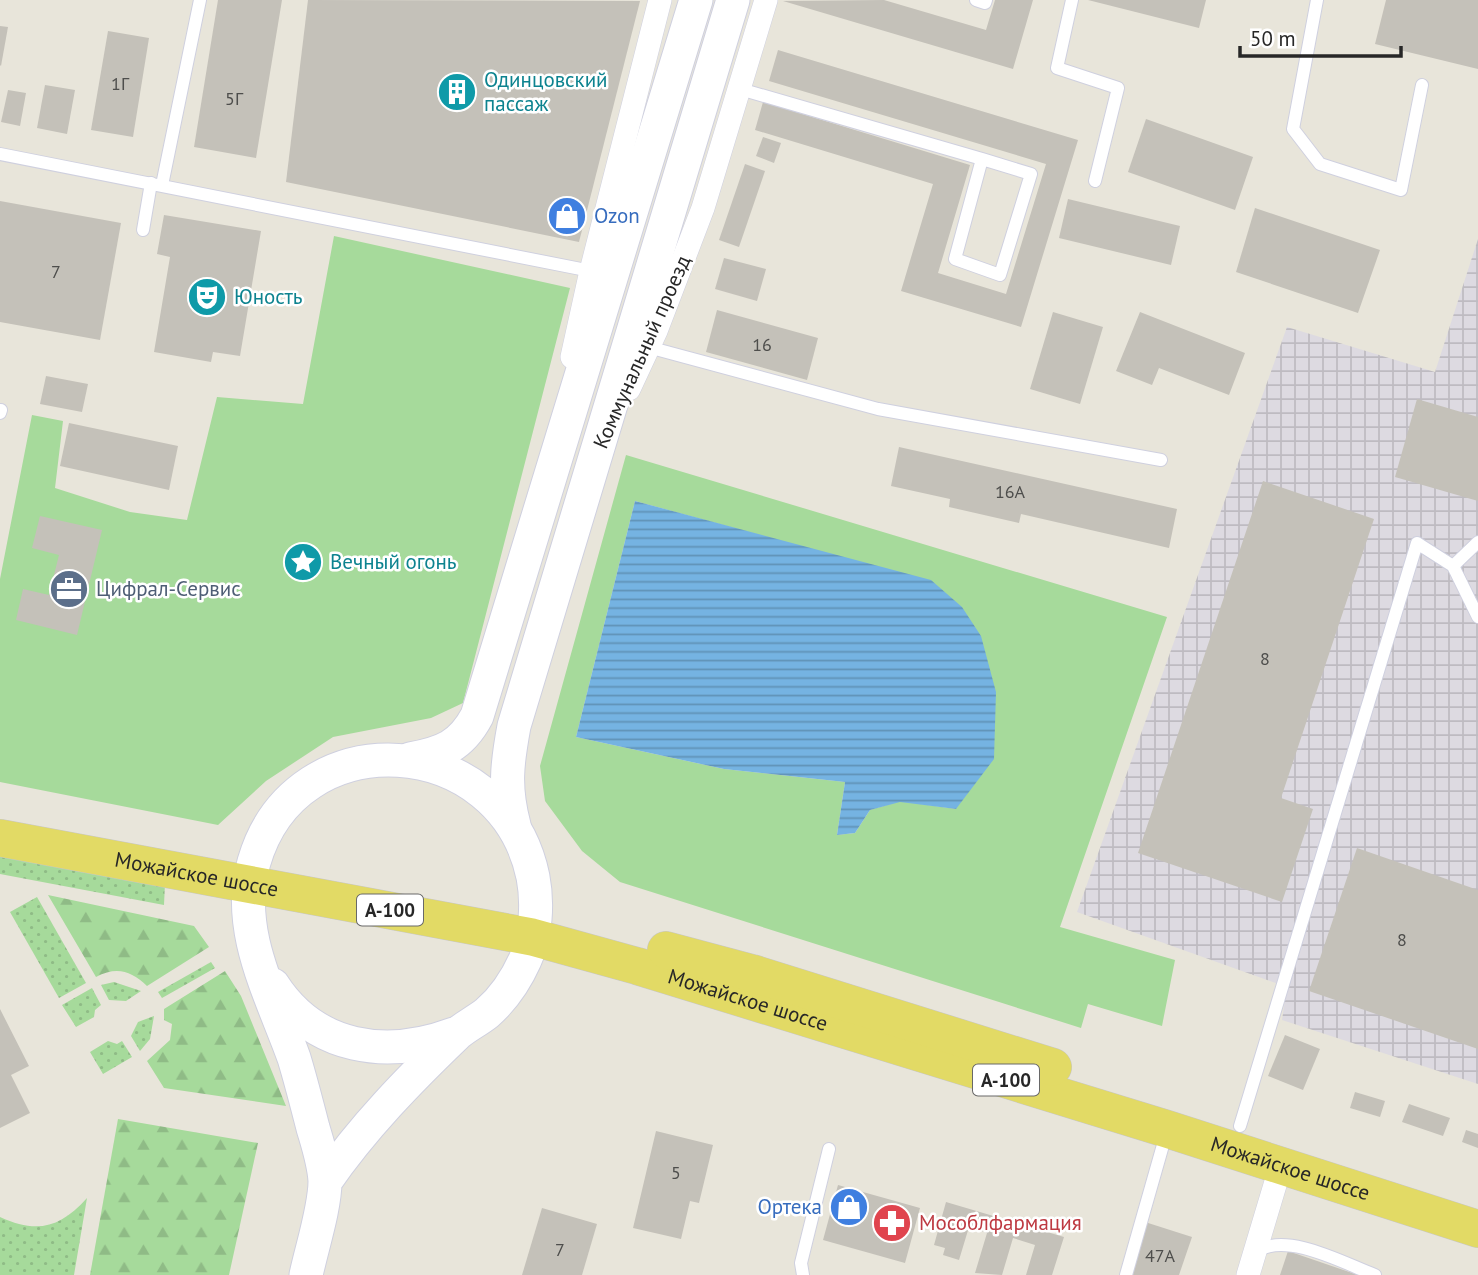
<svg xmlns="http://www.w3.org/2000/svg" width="1478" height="1275" viewBox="0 0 1478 1275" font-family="'PT Sans',sans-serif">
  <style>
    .industrial { fill: url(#industrial-grid) }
    .grass { fill: url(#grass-dots) }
    .forest { fill: url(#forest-firs) }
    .park { fill: #a6da9b; fill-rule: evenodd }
    .water { fill: url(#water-rules) }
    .building { fill: #c4c1b9 }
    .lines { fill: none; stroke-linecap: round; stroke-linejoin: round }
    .lane-casing { stroke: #cfd0df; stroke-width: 14 }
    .street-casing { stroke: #cfd0df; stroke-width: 24 }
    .secondary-casing { stroke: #cfd0df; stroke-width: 35 }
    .primary-casing { stroke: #c7c7c7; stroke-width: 38 }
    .lane { stroke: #fff; stroke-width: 12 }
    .street { stroke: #fff; stroke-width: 23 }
    .secondary { stroke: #fff; stroke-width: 33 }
    .primary { stroke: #e2da65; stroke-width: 37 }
    .labels { text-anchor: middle; stroke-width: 5; stroke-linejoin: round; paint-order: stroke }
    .number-label { font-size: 18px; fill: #4e4e4c }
    .shield { fill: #fff; stroke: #686868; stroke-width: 2 }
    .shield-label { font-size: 19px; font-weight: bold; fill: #272727 }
    .culture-label { font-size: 21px; fill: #0d838f; stroke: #fff; text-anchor: start }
    .shop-label { font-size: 21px; fill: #366cbe; stroke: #fff; text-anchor: start }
    .street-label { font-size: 21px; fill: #272727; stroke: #fff }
    .service-label { font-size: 21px; fill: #4e5e75; stroke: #fff; text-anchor: start }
    .health-label { font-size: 21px; fill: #be3a42; stroke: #fff; text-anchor: start }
  </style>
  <defs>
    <pattern id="industrial-grid" width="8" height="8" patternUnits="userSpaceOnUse" patternTransform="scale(1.75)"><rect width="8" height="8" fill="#dddae1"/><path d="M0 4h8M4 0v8" fill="none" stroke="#bebbc1"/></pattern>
    <pattern id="grass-dots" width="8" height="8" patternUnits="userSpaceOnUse" patternTransform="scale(1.75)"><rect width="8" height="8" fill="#a6da9b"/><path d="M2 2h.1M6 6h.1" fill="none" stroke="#8fbb86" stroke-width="1.8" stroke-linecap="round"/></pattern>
    <pattern id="forest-firs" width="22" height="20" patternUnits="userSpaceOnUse" patternTransform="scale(1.75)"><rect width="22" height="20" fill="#a6da9b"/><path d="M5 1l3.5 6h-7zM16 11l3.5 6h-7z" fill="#8fbb86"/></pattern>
    <pattern id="water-rules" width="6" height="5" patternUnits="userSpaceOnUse" patternTransform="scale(1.75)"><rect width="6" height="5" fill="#75b3e2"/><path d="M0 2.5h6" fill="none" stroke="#6092b7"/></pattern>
  </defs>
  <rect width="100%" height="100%" fill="#e8e5da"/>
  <polygon class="industrial" points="1478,239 1478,1084 1282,1020 1287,987 1077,912 1287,327 1435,372"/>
  <g class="grass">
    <polygon points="0,854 165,883 164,905 0,874"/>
    <polygon points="37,897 86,983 59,998 10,912"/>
    <polygon points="211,962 215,968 162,998 158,992"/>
    <polygon points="114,982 141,991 126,1001 109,1000 101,985"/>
    <polygon points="92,988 101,1005 95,1010 94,1017 76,1027 62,1005"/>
    <polygon points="154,1016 150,1039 140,1051 131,1036 138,1022"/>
    <polygon points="108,1041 117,1044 122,1041 132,1057 103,1074 90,1052"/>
    <path d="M87 1198 74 1275H0V1217C37 1234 60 1228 87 1198Z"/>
  </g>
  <g class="forest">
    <path d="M48 895 194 926 209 947 147 986C131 971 117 966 96 977Z"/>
    <polygon points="225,971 241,996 286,1106 164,1088 147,1061 170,1040 172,1024 164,1020 164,1009"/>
    <polygon points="118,1119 258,1143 229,1275 90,1275"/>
  </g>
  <g class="park">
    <polygon points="334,236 570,288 463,703 431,718 333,737 266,781 218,825 0,782 0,579 32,415 63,421 55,488 130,512 187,520 217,397 303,404"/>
    <path d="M626 455 1167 617 1060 927 1175 960 1162 1026 1088 1004 1081 1028 620 882 582 851 545 801 540 766ZM635 501 767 537 956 809 900 801 870 810 855 833 837 835 845 782 724 769 576 737Z"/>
  </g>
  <polygon class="water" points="635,501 931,580 962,607 981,636 996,692 994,759 956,809 900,802 870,810 855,833 837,835 845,782 724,769 576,737"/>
  <g class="building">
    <polygon points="218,0 282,0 256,158 194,147"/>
    <polygon points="308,0 640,1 579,242 286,182"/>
    <polygon points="884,0 986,30 995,0 1033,0 1013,69 783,1"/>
    <polygon points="1088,0 1206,0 1199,28"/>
    <polygon points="1386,0 1478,0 1478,69 1375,44"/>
    <polygon points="0,26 8,27 1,66 0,65"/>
    <polygon points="108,31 149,38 133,137 91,130"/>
    <polygon points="778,50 1078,140 1021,327 901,291 933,184 755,130 763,102 970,165 938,273 1006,294 1046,164 769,81"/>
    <polygon points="45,85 75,90 67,134 37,128"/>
    <polygon points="8,90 26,93 20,126 1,122"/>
    <polygon points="1146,119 1253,157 1235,210 1128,172"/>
    <polygon points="763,137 781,143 774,163 756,156"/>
    <polygon points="745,164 765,171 739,247 719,240"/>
    <polygon points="1068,199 1180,226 1171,265 1059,238"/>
    <polygon points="0,201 121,223 100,340 0,322"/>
    <polygon points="1255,208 1380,250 1358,313 1236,272"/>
    <polygon points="164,215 261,231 240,356 213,352 211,362 154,352 170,257 157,254"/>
    <polygon points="724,258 766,269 757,301 715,289"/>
    <polygon points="717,310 818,338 807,380 706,352"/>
    <polygon points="1053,312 1103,327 1080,404 1030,389"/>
    <polygon points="1140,312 1245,353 1229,395 1159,368 1152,385 1116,371"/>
    <polygon points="46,376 88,384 82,412 40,404"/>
    <polygon points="1417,399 1478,417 1478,501 1395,477"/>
    <polygon points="69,423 178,446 169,490 60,466"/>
    <polygon points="899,447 1177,509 1169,548 1021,514 1019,523 949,507 950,499 891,486"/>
    <polygon points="1263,481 1374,519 1281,798 1313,809 1282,902 1138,853"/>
    <polygon points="40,516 102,530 77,635 16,620 23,589 49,595 59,555 32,548"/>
    <polygon points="1357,848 1478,890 1478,1049 1309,991"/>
    <polygon points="0,1009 29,1066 11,1075 30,1113 0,1128"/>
    <polygon points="1285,1035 1320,1049 1303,1090 1268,1076"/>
    <polygon points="1355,1092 1385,1101 1380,1117 1350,1108"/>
    <polygon points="1409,1104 1450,1118 1443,1136 1402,1122"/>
    <polygon points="1466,1130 1478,1134 1478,1148 1462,1142"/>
    <polygon points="656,1131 713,1145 699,1203 690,1201 681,1239 633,1228"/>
    <polygon points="838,1185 920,1208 905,1263 823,1240"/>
    <polygon points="946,1202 1064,1237 1052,1275 1026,1275 1035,1245 1013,1238 1002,1275 975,1273 987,1233 969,1227 959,1260 943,1255 945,1248 934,1245"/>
    <polygon points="542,1208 597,1224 582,1275 522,1275"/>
    <polygon points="1145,1222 1192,1237 1179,1275 1129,1275"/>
    <polygon points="1288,1251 1358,1275 1280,1275"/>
  </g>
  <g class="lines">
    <g class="lane-casing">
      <g id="lane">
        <polyline points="976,0 985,3 986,0"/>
        <polyline points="1072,0 1057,68 1118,88 1095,181"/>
        <polyline points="1317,0 1293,129 1320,164 1401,190 1422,85"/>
        <polyline points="740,89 982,159 955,259 1000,275 1031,174 982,159"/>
        <polyline points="0,154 591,271"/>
        <polyline points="162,185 200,0"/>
        <polyline points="143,230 151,183"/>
        <polyline points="648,347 878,409 1161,460"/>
        <polyline points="0,413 1,410"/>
        <polyline points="1453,566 1478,542"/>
        <polyline points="1240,1126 1417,543 1453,566 1478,617"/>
        <path d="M1257 1251C1288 1232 1343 1263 1375 1275"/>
        <polyline points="803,1275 801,1263 829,1149"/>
        <polyline points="1126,1275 1167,1131"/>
      </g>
    </g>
    <g class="street-casing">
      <g id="street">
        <polyline points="572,357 591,271 660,0"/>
        <polyline points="629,389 656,331 703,208 766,0"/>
        <polyline points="1248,1275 1281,1165"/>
      </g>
    </g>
    <g class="secondary-casing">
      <g id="secondary">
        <path d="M410 759C443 753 461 746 477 716L696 0"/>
        <path d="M514 825C504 787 507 764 514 726L733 0"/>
        <path d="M273 985C315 1050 387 1059 454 1034"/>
        <path d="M306 1275C312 1247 325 1208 325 1181 324 1163 318 1145 313 1128 307 1105 301 1081 294 1058 272 996 234 929 254 862 296 717 503 731 533 877 538 903 536 936 525 960 516 980 503 999 487 1013 477 1021 466 1026 457 1034 410 1079 362 1128 325 1182"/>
      </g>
    </g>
    <g class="primary-casing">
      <g id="primary">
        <path id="s1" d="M0 838 532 937 637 966 1167 1129 1478 1229"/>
        <polyline points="666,950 752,973 1053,1067"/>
      </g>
    </g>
    <use href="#lane" class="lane"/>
    <use href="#street" class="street"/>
    <use href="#secondary" class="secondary"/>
    <use href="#primary" class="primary"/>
  </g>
  <defs>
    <g id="building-disc" transform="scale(2.0125)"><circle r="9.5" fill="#0f9aa8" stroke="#fff"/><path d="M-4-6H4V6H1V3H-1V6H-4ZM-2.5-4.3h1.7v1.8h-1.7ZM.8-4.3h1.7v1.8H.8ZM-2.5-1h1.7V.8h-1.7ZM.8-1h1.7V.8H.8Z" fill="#fff"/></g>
    <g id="shop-disc" transform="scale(2.0125)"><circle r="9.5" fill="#3f7fe0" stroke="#fff"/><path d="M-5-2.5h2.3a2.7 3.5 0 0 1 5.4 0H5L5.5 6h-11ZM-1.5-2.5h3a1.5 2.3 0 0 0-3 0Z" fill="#fff"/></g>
    <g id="theatre-disc" transform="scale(2.0125)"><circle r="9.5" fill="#0f9aa8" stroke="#fff"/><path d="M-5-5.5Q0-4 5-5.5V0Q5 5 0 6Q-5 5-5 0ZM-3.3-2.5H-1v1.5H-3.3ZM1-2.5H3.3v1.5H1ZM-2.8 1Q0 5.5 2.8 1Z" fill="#fff"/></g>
    <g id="sight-disc" transform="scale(2.0125)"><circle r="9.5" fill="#0f9aa8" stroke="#fff"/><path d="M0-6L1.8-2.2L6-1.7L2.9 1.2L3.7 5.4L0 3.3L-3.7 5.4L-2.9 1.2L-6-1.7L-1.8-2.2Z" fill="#fff"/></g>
    <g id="office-disc" transform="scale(2.0125)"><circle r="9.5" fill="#5c6f8a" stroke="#fff"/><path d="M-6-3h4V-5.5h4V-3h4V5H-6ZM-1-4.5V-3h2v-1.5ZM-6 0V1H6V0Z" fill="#fff"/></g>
    <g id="pharmacy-disc" transform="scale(2.0125)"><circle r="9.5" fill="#e0444e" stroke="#fff"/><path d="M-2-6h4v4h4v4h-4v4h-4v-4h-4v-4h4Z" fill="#fff"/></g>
  </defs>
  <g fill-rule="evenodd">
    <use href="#building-disc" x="457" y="92"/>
    <use href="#shop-disc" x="567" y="216"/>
    <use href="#theatre-disc" x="207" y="297"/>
    <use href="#sight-disc" x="303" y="562"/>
    <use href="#office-disc" x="69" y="589"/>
    <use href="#shop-disc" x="849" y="1207"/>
    <use href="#pharmacy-disc" x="892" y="1223"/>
  </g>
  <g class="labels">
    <g class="number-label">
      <text x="120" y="90">1Г</text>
      <text x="234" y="105">5Г</text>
      <text x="56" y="278">7</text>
      <text x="762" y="351">16</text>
      <text x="1010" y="498">16А</text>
      <text x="1265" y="665">8</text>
      <text x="1402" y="946">8</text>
      <text x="676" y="1179">5</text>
      <text x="560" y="1256">7</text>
      <text x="1160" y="1262">47А</text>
    </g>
    <g class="shield">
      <rect x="357" y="894.5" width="66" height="31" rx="5"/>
      <rect x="973" y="1064.5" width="66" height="31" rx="5"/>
    </g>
    <g class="shield-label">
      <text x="390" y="917">А-100</text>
      <text x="1006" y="1087">А-100</text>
    </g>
    <g class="culture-label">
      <text x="484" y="87">Одинцовский<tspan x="484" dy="24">пассаж</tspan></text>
      <text x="234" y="304">Юность</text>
      <text x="330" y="569">Вечный огонь</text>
    </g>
    <g class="shop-label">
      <text x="594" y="223">Ozon</text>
      <text x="822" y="1214" text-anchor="end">Ортека</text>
    </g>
    <g class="street-label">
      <text transform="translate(642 352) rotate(-66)" y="7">Коммунальный проезд</text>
      <text dy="7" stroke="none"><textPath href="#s1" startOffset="200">Можайское шоссе</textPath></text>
      <text dy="7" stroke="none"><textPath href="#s1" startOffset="766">Можайское шоссе</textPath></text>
      <text dy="7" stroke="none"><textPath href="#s1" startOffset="1334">Можайское шоссе</textPath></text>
    </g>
    <g class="service-label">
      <text x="96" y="596">Цифрал-Сервис</text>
    </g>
    <g class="health-label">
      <text x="919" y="1230">Мособлфармация</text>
    </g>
  </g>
  <path d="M1240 46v10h161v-10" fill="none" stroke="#272727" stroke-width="3.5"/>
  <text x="1250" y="46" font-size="21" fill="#272727" stroke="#ffffff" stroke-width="5" paint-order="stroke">50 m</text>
</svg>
